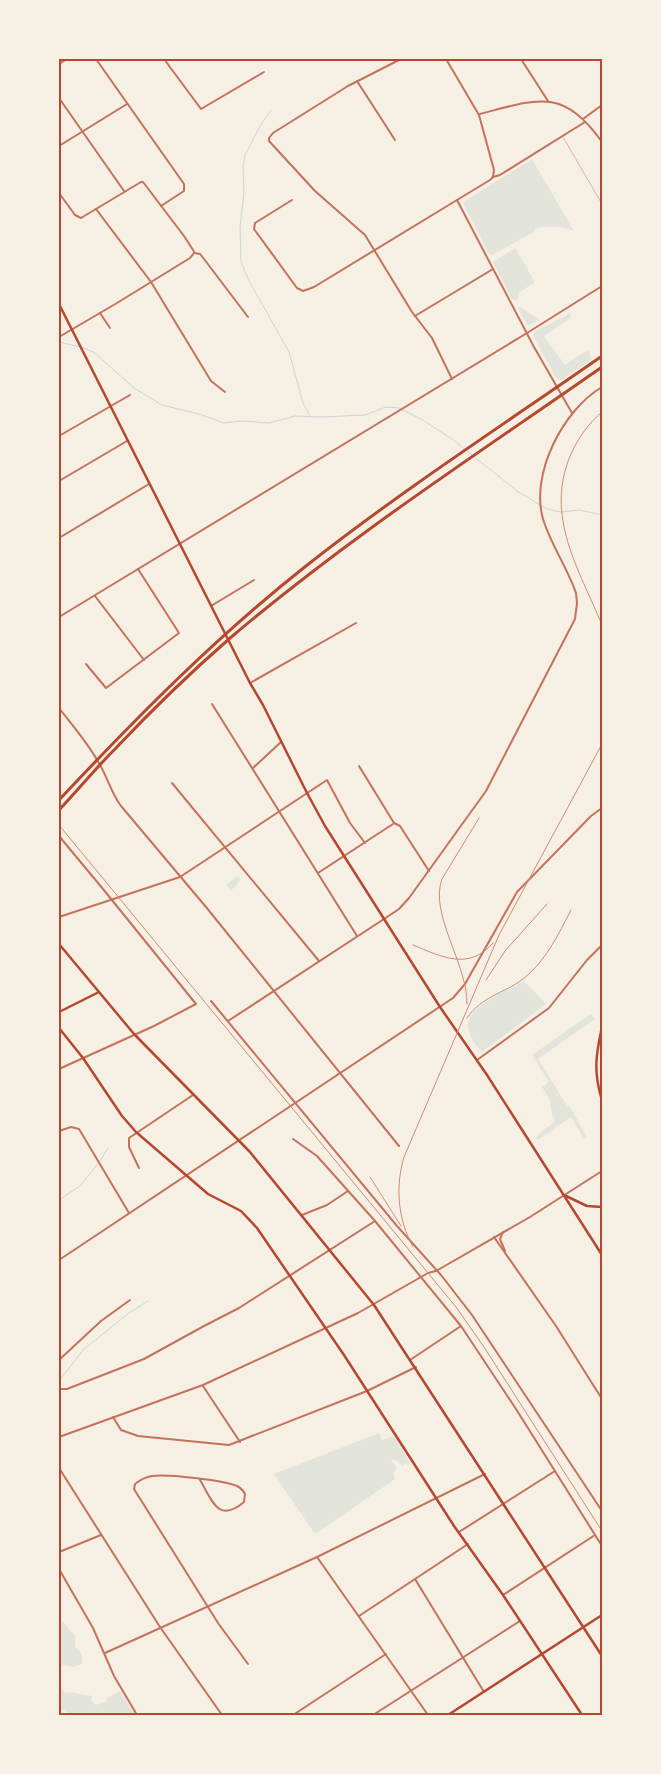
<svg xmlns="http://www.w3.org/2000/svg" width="661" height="1774" viewBox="0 0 661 1774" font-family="Ubuntu,sans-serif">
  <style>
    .green { fill: #e2e4dc }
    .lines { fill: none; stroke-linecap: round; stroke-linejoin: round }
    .stream { stroke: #c9d6d2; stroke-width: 1 }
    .service { stroke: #c5725c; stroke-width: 0.5 }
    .minor { stroke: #c5725c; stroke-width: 2 }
    .tertiary { stroke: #c5725c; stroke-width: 2 }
    .secondary { stroke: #b5482f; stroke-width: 2.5 }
    .primary { stroke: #b5482f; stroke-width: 2.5 }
    .trunk { stroke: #b5482f; stroke-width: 3 }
    .rail { stroke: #cf8b77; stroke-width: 1 }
    .neatline { fill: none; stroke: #b5482f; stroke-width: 2 }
  </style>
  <rect width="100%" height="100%" fill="#f6efe4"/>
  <g class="green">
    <path d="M532 159 574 231C559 226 549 225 534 229V232L492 255 489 254 464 205 465 201Z"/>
    <polygon points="515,248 535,282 520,292 517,301 512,299 493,262"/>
    <polygon points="520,307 539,320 528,326 518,309"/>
    <polygon points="570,313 571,316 569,319 544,336 565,365 588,350 592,359 562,380 556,378 533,335 535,331 541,327 544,327"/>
    <polygon points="237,876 241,879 231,891 226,885"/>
    <path d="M524 981 546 1004 482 1052C476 1045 469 1037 468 1027 466 1006 509 990 524 981Z"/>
    <polygon points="591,1014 595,1019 538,1059 566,1104 572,1110 587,1138 584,1139 571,1117 538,1140 536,1138 538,1135 554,1122 555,1118 552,1114 549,1098 542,1087 549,1082 532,1055"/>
    <polygon points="379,1433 382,1440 394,1436 410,1463 407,1465 405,1463 402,1466 398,1461 391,1459 397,1469 393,1473 395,1479 315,1534 274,1474"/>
    <path d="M59 1617 75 1636V1647C81 1651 83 1657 82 1663L74 1667 59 1664Z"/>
    <polygon points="59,1683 65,1693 70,1692 92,1696 91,1701 96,1705 106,1701 107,1698 120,1691 135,1715 71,1715 59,1707"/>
  </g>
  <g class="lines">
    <g class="stream">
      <polyline points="271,110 260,126 245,155 243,167 244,193 240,227 241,261 248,279 289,352 303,403 310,416"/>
      <polyline points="59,342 84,348 95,353 134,388 162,405 199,414 224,423 242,421 269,423 295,416 321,417 365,415 386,407 399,408 421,419 452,439 517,491 547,509 560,512 580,510 602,515"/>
      <polyline points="100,1161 108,1148"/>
      <polyline points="59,1201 66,1195 80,1186 97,1165"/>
      <polyline points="59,1381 83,1350 129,1313 148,1301"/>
    </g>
    <polyline class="service" points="563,137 602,204"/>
    <g class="minor">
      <polyline points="96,59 184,184 184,191 161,206"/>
      <polyline points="164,59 201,109 264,72"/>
      <polyline points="401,59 348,86 273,133 269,138 269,141 315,191 365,235 412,312 432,338 452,379"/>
      <polyline points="521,59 548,101"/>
      <polyline points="59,64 67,59"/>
      <polyline points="357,81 395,140"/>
      <polyline points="59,98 124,191"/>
      <polyline points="583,119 602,105"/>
      <polyline points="59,146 127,104"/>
      <polyline points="493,177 500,175 585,122"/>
      <polyline points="59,193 75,215 81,218 141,182 143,182 184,236 195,253 200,254 204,259 248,317"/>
      <polyline points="292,200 255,223 254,229 297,288 303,291 314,287 457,200"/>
      <polyline points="96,209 151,282 211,381 225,392"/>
      <polyline points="100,313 110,328"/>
      <polyline points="415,316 493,269"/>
      <polyline points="527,333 602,286"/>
      <polyline points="59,337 117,303 190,258 194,253"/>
      <polyline points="59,436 130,395"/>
      <polyline points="59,481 127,441"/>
      <polyline points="59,538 149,484"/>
      <polyline points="95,596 144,660"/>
      <polyline points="211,606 254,580"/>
      <polyline points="86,664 106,688 179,633 138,569"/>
      <polyline points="250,683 356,623"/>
      <polyline points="212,704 357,936"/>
      <path d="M59 708C73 726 89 744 100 765 108 779 112 794 121 806L206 907 399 1146"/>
      <polyline points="359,766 394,823 400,826 429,871"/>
      <polyline points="253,768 281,742"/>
      <polyline points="172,783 319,961"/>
      <polyline points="59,836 103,889 196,1004 154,1026 59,1069"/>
      <polyline points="318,873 393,824"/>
      <polyline points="59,917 180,877 327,780 350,823 365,843"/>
      <polyline points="211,1001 397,1226 441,1275 472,1315 602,1511"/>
      <polyline points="228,1021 384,919"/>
      <polyline points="477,1060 549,1008 587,960 602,945"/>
      <polyline points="59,1131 71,1127 79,1129 129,1213"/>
      <polyline points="293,1139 317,1156 375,1221 461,1326 516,1409 602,1546"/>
      <polyline points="139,1168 129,1147 129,1138 193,1095"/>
      <polyline points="302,1215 327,1205 348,1191"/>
      <polyline points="59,1360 101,1321 130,1300"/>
      <polyline points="410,1360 461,1326"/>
      <polyline points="203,1386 240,1442"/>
      <polyline points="59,1389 67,1389 144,1359 204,1326 239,1308 375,1221"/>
      <polyline points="113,1417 121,1430 138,1436 229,1445 367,1391 416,1367"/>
      <polyline points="59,1468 160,1627 222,1715"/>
      <path d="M200 1480C212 1500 218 1524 244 1502L245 1494C243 1490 241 1488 237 1486 222 1480 168 1474 152 1476 145 1477 140 1480 135 1484L134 1489 218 1623 248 1664"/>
      <polyline points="459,1532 555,1471"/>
      <polyline points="59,1552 101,1535"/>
      <polyline points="317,1557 428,1715"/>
      <polyline points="415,1579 484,1692"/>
      <polyline points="503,1595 595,1535"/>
      <polyline points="359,1616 468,1544"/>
      <polyline points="105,1653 317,1557 485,1474"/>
      <polyline points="293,1715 386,1654"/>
      <polyline points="373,1715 520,1621"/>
    </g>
    <g class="tertiary">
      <polyline points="446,59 479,115 494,170 493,177 490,180 457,200 534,347 572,413"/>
      <path d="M480 114C537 99 563 87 602 142"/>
      <polyline points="59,617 527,333"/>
      <path d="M384 919 399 909 409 898 486 791 575 619 577 603 576 593C567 567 551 545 543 519 530 474 563 410 602 387"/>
      <polyline points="503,1232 500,1239 505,1251"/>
      <polyline points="494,1237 556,1326 602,1399"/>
      <polyline points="59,1260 453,998 465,984 517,892 591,816 602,808"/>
      <polyline points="59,1437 203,1385 358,1313 428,1273 436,1271 530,1217 602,1171"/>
      <polyline points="59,1569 93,1628 114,1676 137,1715"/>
    </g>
    <g class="secondary">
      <polyline points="59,304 250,683 263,705 307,793 325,826 440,1007 487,1075 602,1255"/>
      <polyline points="59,944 99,992"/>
      <path d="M602 1027C596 1054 593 1072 602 1100"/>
      <polyline points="566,1196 587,1206 602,1207"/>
      <polyline points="448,1715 602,1615"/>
    </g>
    <g class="primary">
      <polyline points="59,1012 99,992 134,1034 250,1152 374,1305 602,1656"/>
      <polyline points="59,1028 83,1058 122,1116 136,1132 208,1194 241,1211 257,1228 344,1355 454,1526 503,1595 582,1715"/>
    </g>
    <g class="trunk">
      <path d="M59 800C137 717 216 637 306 566 401 491 503 425 602 356"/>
      <path d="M59 810C78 790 95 769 115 749 151 711 190 673 229 639 346 539 476 455 602 367"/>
    </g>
    <g class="rail">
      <path d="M602 412C589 423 578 438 571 454 544 516 579 569 602 625"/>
      <polyline points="59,825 456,1307 484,1347 602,1531"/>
      <path d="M413 945C442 957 469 971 493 943"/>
      <polyline points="486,980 505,951 547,904"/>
      <path d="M467 1004C468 965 429 914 442 879L479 818"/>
      <path d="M467 1018C482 996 503 994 523 979 546 961 558 935 571 910"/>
      <polyline points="370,1177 401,1226"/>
      <path d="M413 1247C398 1220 395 1187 404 1157L499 935 602 744"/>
    </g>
  </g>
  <rect width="661" height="1774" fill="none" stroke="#f6efe4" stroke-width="120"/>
  <rect x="60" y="60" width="541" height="1654" class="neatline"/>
</svg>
